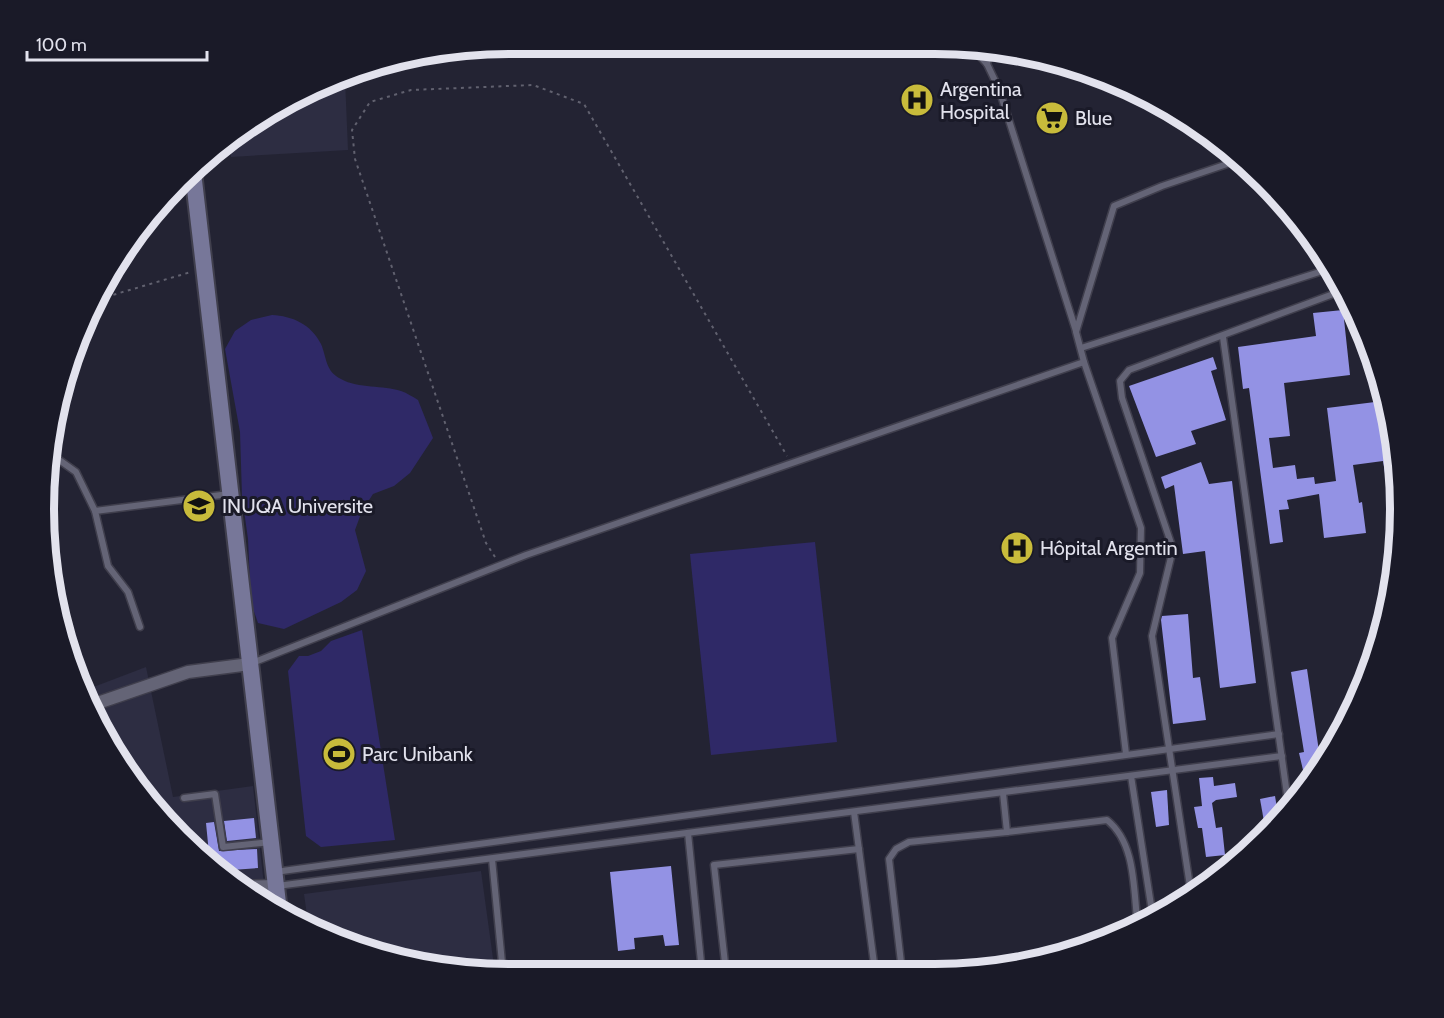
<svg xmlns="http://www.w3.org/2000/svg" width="1444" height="1018" viewBox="0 0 1444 1018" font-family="Cabin,sans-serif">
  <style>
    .built { fill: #2d2d42 }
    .green { fill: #2f2967 }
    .building { fill: #9392e4 }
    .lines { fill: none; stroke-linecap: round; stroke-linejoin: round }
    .service-casing { stroke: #403f4d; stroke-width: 9 }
    .minor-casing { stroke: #403f4d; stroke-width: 15 }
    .secondary-casing { stroke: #403f4d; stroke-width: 20 }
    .path { stroke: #61616f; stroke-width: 2; stroke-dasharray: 3 4.5; stroke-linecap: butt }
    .service { stroke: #646476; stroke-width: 6 }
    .minor { stroke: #646476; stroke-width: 12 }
    .secondary { stroke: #779; stroke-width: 16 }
    .labels { text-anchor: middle; stroke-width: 6; stroke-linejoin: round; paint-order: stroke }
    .poi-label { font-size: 20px; fill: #e2e2ed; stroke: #1a1a28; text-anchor: start }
    .rim { fill: none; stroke: #e2e2ed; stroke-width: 8 }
  </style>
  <rect width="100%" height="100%" fill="#232333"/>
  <g class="built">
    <polygon points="345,79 348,150 231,157 229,141 251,122"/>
    <polygon points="146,667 173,797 253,786 266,903 226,879 159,816 92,715 83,691"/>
    <polygon points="481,871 495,973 479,974 389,959 309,929 304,894"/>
  </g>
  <g class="green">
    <path d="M272 315C292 316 311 324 321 344 327 358 325 371 341 379 359 389 383 385 401 391 407 393 413 397 418 400L433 438 410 473 394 486 373 494 362 511 355 530 366 571 357 590 341 602 284 629 258 623 251 603 248 539 242 496 240 432 225 349 235 331 251 320Z"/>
    <polygon points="815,542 837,742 711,755 690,554"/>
    <polygon points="362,630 395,840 321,847 306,836 288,671 299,656 308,656 321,651 331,641"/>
  </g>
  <g class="building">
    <polygon points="1343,310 1350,375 1284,383 1290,436 1269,438 1273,468 1295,465 1297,479 1314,477 1315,484 1336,481 1327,408 1375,402 1371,371 1378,370 1394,439 1398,491 1388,492 1383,461 1353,465 1359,503 1362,502 1366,533 1324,538 1319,494 1287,500 1289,509 1279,510 1283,542 1270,544 1249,388 1243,389 1238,347 1316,336 1313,313"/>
    <polygon points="1213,357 1217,369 1211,371 1226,420 1191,431 1196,444 1156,457 1129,386"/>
    <polygon points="1201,462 1209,484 1232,481 1256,683 1220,688 1205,551 1183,554 1174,485 1165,489 1161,477"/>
    <polygon points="1188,614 1193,678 1200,677 1206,720 1173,724 1161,620 1162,616"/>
    <polygon points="1307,669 1321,765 1307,787 1299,753 1304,752 1291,672"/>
    <polygon points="1213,777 1214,786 1235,783 1237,797 1216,800 1212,803 1216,828 1222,827 1225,855 1206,857 1202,828 1198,828 1194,807 1202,806 1199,778"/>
    <polygon points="1167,790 1169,825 1156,827 1151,792"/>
    <polygon points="1275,796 1279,820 1266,833 1260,799"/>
    <polygon points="254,818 256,838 227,841 224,821"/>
    <polygon points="214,822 219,851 257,849 258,868 218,871 210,864 206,823"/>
    <polygon points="671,866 679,945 665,946 663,935 634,938 635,949 618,951 610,872"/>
  </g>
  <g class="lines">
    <g class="service-casing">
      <g id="service">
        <polyline points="976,52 987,64 999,89 1076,331"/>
        <polyline points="987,64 989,52"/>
        <polyline points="1223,337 1289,809"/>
        <polyline points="1081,348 1332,268"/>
        <polyline points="48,452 76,472 95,511"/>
        <polyline points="140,627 128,592 108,566 95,511 229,494"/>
        <polyline points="252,663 526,555 1084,362"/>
        <polyline points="1126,754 1112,638 1140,573 1141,528 1084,362 1076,332 1114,206 1162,186 1236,161"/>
        <polyline points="1131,776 1153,918"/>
        <polyline points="184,798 215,794 223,847 271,842"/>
        <polyline points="854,812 875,971"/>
        <path d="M1007 832 1107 820C1137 844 1133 892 1138 927"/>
        <polyline points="688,833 702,972"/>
        <polyline points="492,859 503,973"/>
        <polyline points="275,872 1279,734"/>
        <polyline points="277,886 1282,756"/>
        <polyline points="1191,893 1152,636 1173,549 1122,398 1120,381 1129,370 1344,290"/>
        <polyline points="902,971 889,859 896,849 909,842 1007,832 1003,793"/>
        <polyline points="726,972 714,865 859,849"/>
      </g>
    </g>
    <g class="minor-casing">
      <g id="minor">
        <polyline points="89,706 188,672 250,664"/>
        <polyline points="240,887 276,886"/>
      </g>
    </g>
    <g class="secondary-casing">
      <polyline id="secondary" points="193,172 279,912"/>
    </g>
    <g class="path">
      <polyline points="99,299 191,272"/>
      <polyline points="495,557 486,543 355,159 352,130 370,102 411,90 533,85 584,104 787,456"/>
    </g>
    <use href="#service" class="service"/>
    <use href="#minor" class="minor"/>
    <use href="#secondary" class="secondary"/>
  </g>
  <defs>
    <g id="hospital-disc" transform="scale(1.725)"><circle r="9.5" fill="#c8bb3b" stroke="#1a1a28"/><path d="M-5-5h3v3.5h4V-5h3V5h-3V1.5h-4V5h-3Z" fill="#111"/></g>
    <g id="supermarket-disc" transform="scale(1.725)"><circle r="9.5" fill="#c8bb3b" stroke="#1a1a28"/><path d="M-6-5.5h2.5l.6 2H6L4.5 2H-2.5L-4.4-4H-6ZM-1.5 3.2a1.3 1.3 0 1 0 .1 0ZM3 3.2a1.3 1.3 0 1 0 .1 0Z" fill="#111"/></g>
    <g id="school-disc" transform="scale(1.725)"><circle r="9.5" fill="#c8bb3b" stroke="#1a1a28"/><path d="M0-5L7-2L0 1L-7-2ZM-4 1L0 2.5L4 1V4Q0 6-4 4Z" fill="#111"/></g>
    <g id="stadium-disc" transform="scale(1.725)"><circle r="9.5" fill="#c8bb3b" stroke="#1a1a28"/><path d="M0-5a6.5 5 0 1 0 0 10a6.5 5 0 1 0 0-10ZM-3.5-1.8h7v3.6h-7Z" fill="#111"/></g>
  </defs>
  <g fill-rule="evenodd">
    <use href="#hospital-disc" x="917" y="100"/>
    <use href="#supermarket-disc" x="1052" y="118"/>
    <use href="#school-disc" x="199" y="506"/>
    <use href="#hospital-disc" x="1017" y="548"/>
    <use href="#stadium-disc" x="339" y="754"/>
  </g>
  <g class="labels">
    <g class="poi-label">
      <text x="940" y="96">Argentina<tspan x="940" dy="23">Hospital</tspan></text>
      <text x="1075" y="125">Blue</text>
      <text x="222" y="513">INUQA Universite</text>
      <text x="1040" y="555">Hôpital Argentin</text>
      <text x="362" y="761">Parc Unibank</text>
    </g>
  </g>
  <path d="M0 0H1444V1018H0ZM509 54H935A455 455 0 0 1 1390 509V509A455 455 0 0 1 935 964H509A455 455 0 0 1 54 509V509A455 455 0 0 1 509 54Z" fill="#1a1a28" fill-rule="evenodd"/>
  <path class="rim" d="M509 54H935A455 455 0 0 1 1390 509V509A455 455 0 0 1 935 964H509A455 455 0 0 1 54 509V509A455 455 0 0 1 509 54Z"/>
  <path d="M27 51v9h180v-9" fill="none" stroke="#e2e2ed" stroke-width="3"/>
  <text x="36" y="51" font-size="18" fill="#e2e2ed" stroke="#1a1a28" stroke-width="4.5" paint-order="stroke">100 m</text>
</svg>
